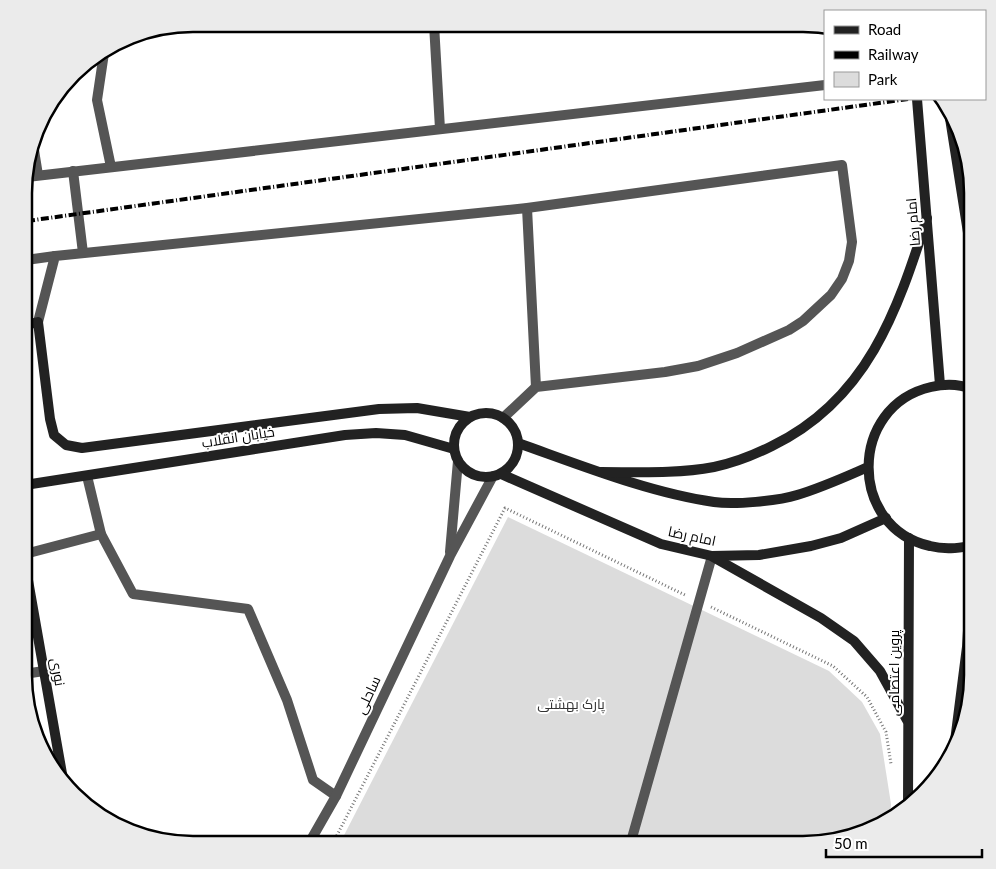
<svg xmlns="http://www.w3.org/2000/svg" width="996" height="869" viewBox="0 0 996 869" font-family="Lato,Cairo,sans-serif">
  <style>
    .green { fill: #dcdcdc }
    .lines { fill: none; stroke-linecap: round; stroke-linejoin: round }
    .path { stroke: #777; stroke-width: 3; stroke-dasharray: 1 2.5; stroke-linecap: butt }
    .street { stroke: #555; stroke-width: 10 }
    .secondary { stroke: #222; stroke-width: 10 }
    .rail { stroke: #000; stroke-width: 4; stroke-dasharray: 8 2.5 1 2.5; stroke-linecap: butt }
    .labels { text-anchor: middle; stroke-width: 4; stroke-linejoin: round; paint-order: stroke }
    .street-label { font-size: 14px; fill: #000; stroke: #fff }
    .park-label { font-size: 14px; fill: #333; stroke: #fff }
    .rim { fill: none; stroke: #000; stroke-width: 2.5 }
  </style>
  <rect width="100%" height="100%" fill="#fff"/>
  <polygon class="green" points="508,517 829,671 862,702 880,734 891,804 890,818 868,832 814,845 339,845"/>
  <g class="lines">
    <g class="path">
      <polyline points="711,607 833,666 867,697 886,732 891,764"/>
      <polyline points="332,845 505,508 685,595"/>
    </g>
    <g class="street">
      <polyline points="434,24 440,129"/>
      <polyline points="104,53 97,100 111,167"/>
      <polyline points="33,144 38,175"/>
      <polyline points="73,171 83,253"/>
      <polyline points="27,177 825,85"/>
      <polyline points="527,208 536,387"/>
      <polyline points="26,260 55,256"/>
      <polyline points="38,322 55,256 527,208 842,165 852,242 849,261 842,279 831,295 803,321 789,330 737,353 698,366 665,372 536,387 503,418"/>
      <polyline points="87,476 101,534 133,594 248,609 287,700 313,780 336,796"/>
      <polyline points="450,552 458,461"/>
      <polyline points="25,554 101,534"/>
      <polyline points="24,674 44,671"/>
      <polyline points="308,845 336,796 450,556 493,476"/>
      <polyline points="630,845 712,556"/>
    </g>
    <g class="secondary">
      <polyline points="917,99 940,385"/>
      <polyline points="949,112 972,258"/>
      <polyline points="26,325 38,322 50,419 54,435 66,445 82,448 379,409 417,408 470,417"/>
      <path d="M972 389C959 384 944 384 931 387 848 406 848 528 930 546 945 550 958 548 972 546"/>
      <circle cx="486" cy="445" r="32"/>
      <path d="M518 443C580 465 650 493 714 502 734 505 778 501 797 495 821 488 845 477 868 467"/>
      <path d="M601 472C639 472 677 474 714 467 734 463 754 455 772 446 867 400 897 312 927 218"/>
      <polyline points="501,474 661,544 712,556 759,555 811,546 841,538 886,518"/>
      <polyline points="25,485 345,435 376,433 405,435 454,449"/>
      <polyline points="713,557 821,618 854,641 880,671 907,720"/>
      <polyline points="25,563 64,785"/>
      <polyline points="954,749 967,647 972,566"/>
      <polyline points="908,807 909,538"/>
    </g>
    <polyline class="rail" points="27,221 908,99"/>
  </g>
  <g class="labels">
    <g class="street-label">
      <text transform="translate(913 222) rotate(-95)" y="5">امام رضا</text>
      <text transform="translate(238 437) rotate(-9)" y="5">خیابان انقلاب</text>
      <text transform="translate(692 536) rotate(12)" y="5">امام رضا</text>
      <text transform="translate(58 672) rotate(80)" y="5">نوری</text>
      <text transform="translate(894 673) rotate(-90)" y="5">پروین اعتصامی</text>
      <text transform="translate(368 695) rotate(-65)" y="5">ساحلی</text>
    </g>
    <g class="park-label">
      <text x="571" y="709">پارک بهشتی</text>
    </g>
  </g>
  <path d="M0 0H996V869H0ZM193 32H803A161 161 0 0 1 964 193V675A161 161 0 0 1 803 836H193A161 161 0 0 1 32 675V193A161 161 0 0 1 193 32Z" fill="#ebebeb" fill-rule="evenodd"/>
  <path class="rim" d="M193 32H803A161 161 0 0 1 964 193V675A161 161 0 0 1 803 836H193A161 161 0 0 1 32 675V193A161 161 0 0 1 193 32Z"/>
  <rect x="824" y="10" width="162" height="90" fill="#ffffff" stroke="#999999"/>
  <rect x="834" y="26" width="25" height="8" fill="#222222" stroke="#999999"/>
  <text x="868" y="35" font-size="15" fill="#000000">Road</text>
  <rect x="834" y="51" width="25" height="8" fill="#000000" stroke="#999999"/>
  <text x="868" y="60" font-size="15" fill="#000000">Railway</text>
  <rect x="834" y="72" width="25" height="15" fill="#dcdcdc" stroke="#999999"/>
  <text x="868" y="85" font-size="15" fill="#000000">Park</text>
  <path d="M826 849v8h156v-8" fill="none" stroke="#000000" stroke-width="2.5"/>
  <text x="834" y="849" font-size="15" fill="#000000" stroke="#ffffff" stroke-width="4" paint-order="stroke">50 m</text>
</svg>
